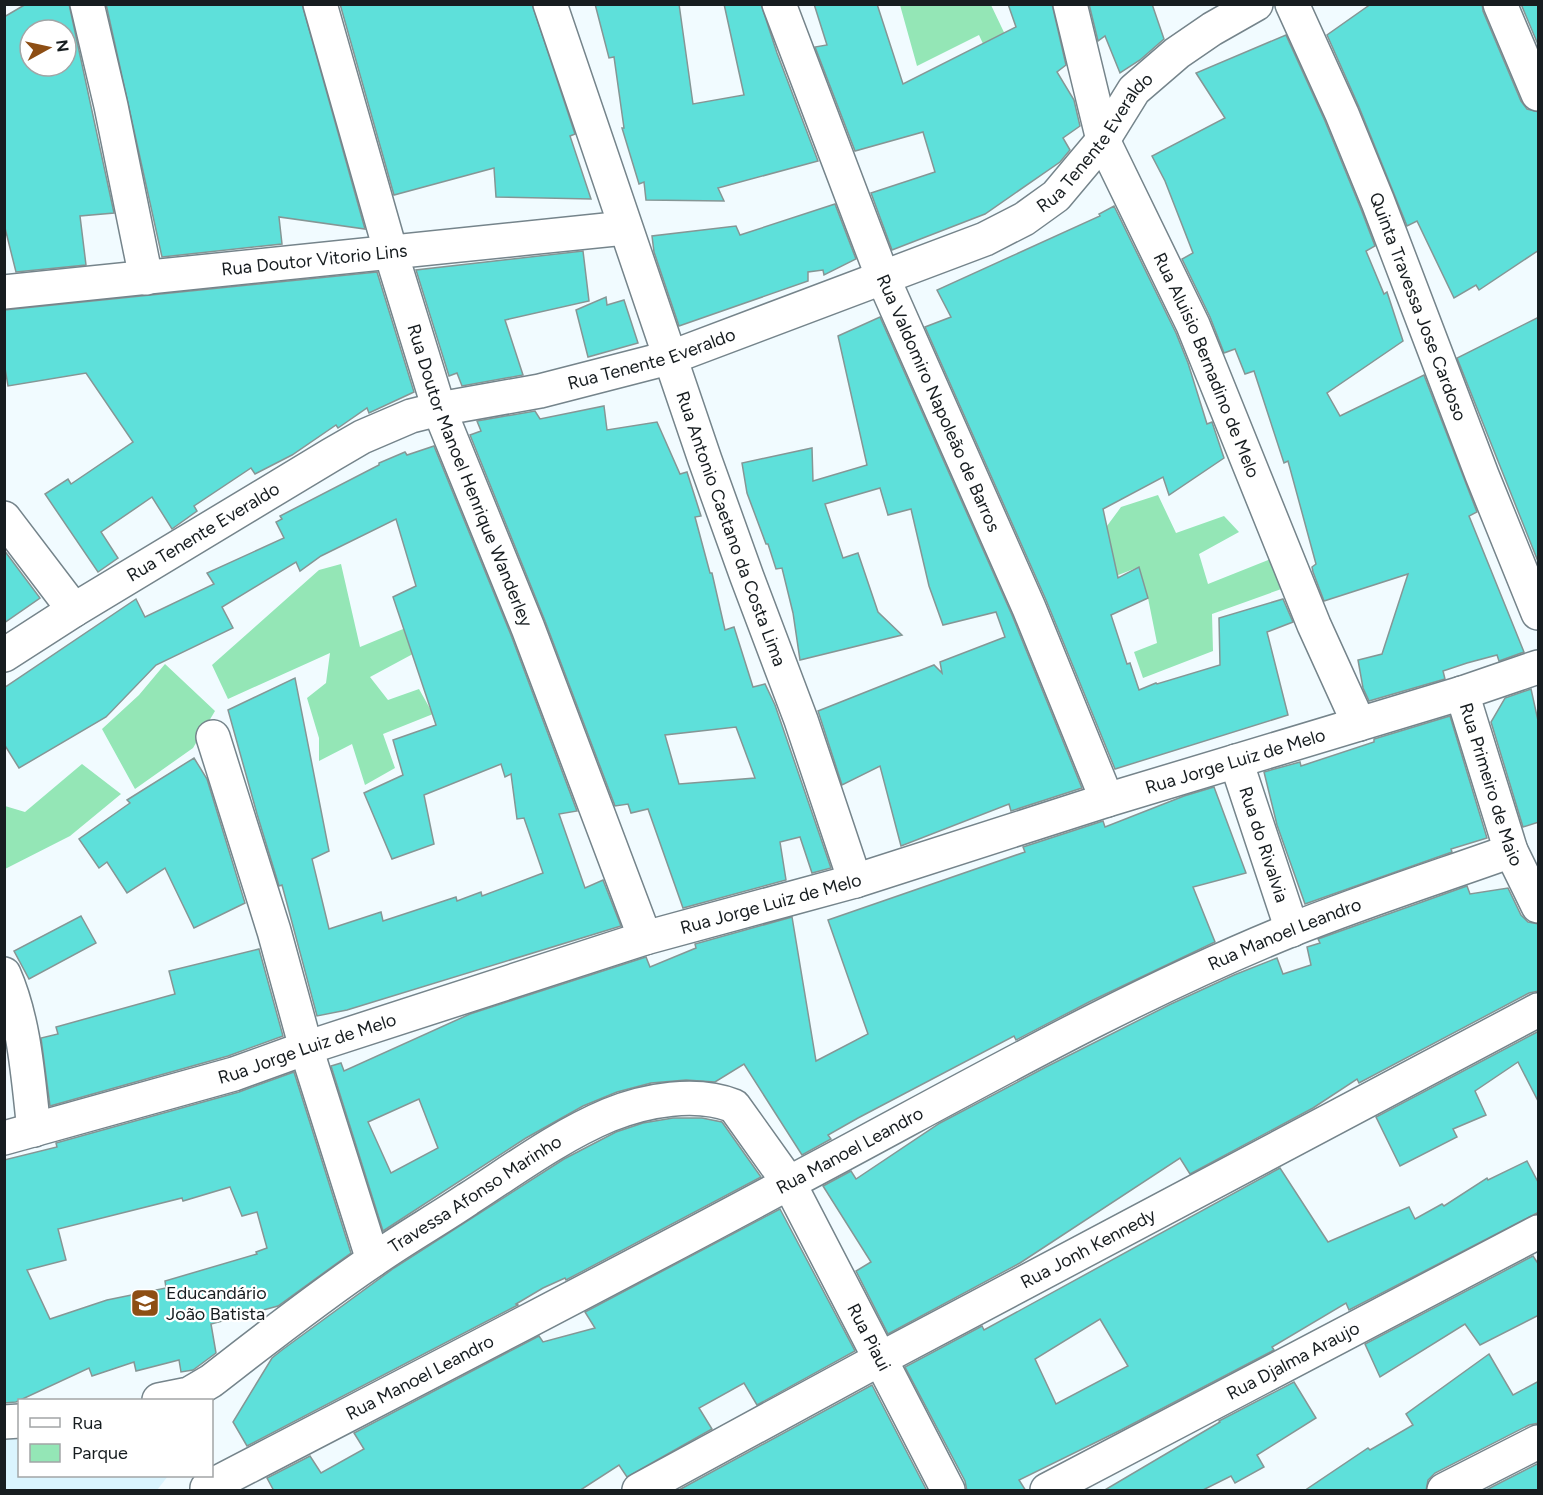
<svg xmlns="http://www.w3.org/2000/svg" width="1543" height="1495" viewBox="0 0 1543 1495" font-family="Figtree,sans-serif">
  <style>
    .built { fill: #daf4fe }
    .green { fill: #94e6b6 }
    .building { fill: #5ee0da; stroke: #859695; stroke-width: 1.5; fill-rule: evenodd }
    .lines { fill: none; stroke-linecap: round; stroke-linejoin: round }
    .minor-casing { stroke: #75848b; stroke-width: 36 }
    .minor { stroke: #fff; stroke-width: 33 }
    .labels { text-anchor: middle; stroke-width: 4.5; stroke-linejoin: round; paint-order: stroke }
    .street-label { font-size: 18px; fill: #171d20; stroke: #fff }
    .poi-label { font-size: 18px; fill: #171d20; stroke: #fff; text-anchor: start }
  </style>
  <rect width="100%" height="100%" fill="#f1fbff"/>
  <polygon class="built" points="19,1438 20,1476 168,1476 157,1490 5,1490 5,1440"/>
  <g class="green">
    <polygon points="900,5 991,5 1021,68 1000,81 979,35 917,66"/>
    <polygon points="1158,495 1176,533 1224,516 1239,532 1199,554 1208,584 1278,556 1287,587 1212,614 1213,651 1143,678 1134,652 1157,643 1148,598 1139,567 1100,582 1093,545 1121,507"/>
    <polygon points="341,564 360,647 427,619 437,641 370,677 388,700 419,689 433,714 383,734 395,768 365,785 352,744 319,761 319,738 307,698 326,683 330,653 228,699 212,665 319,570"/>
    <polygon points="165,664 215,711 193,748 135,789 102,729 139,695"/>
    <polygon points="82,764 121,794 70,836 5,869 5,806 25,812"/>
  </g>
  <g class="building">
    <path d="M26 4H69L114 213 80 216 86 265 16 272 4 224V17ZM30 30H66V66H30Z"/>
    <polygon points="106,4 302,4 365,229 279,217 282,244 162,257"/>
    <polygon points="340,4 532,4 575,134 570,136 591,199 496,197 494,168 394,195"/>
    <polygon points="595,4 679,4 693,104 744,95 724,4 761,4 777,53 818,161 718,188 724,201 646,200 644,182 639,184 622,128 624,128 614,57 609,58"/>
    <polygon points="814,4 877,4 903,84 1016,27 1008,4 1052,4 1066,65 1057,72 1074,100 1080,126 1063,138 1070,150 1060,162 985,214 892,250 871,193 935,172 923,132 855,151 815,47 827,45"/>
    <polygon points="1089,4 1152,4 1164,39 1140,60 1120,73 1105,36 1098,41"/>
    <polygon points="1371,4 1482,4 1483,11 1521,101 1527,109 1539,112 1539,250 1479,290 1476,285 1454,298 1417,221 1407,226 1359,107 1327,35"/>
    <polygon points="1521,4 1539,4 1539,47"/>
    <polygon points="1286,35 1325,121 1361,209 1375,246 1366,251 1384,294 1387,292 1403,341 1327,393 1340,416 1424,375 1477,512 1469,516 1524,652 1499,661 1497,655 1467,663 1443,671 1445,679 1369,701 1363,688 1358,660 1382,654 1408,574 1324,601 1313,572 1312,567 1316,564 1288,461 1284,463 1254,371 1245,374 1235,349 1224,353 1210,317 1182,259 1193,253 1165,181 1152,156 1225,118 1196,73"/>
    <polygon points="835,204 856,259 824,275 823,270 808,272 808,281 679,326 654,252 652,236 736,226 740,235"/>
    <polygon points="1114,206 1176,333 1188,363 1207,424 1212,422 1224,458 1169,495 1163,477 1103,509 1118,578 1139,567 1148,598 1111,615 1127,664 1130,663 1139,690 1156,683 1157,684 1220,665 1219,618 1283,599 1293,622 1267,632 1288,715 1115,769 1046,600 925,327 951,317 937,290 1100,216 1099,214"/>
    <polygon points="583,251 589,301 505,320 523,375 462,386 457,373 449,376 416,270"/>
    <polygon points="377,272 414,392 369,413 367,408 338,428 336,425 292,455 255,474 251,468 194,506 197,511 172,529 152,497 101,532 118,558 98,572 45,494 68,479 71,484 133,442 86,373 8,386 4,362 4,310"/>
    <polygon points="606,297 607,305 624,300 638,343 588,357 576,310"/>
    <polygon points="880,317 1012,615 1082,788 1011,811 1009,804 901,846 880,766 842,785 818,711 934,665 942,673 940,662 1005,637 996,612 943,625 929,586 911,509 888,515 880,488 825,504 843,558 858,553 878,612 902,635 800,660 793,613 782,568 776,569 768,544 766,544 747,493 742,463 812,448 813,481 867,465 838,336"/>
    <polygon points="1539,317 1539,564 1457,358"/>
    <path d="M604 406 607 430 657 422 680 474 687 472 701 516 695 517 710 573H712L725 630 734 627 753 687 765 684 775 705 831 868 812 873 800 837 780 842 786 880 683 908 648 809 631 813 628 804 615 806 545 621 470 435 481 431 477 421 535 411 540 419ZM736 727 755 778 679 784 665 735Z"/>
    <polygon points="434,446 511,635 577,811 559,814 585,888 603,880 621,926 347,1010 317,1016 282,885 279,886 257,814 228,710 295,678 329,851 312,859 329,929 381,912 383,921 456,897 457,901 481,892 482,896 543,873 524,818 517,819 511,774 505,777 501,764 424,795 434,844 392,859 364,793 403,775 393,740 436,725 393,597 416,586 396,519 321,556 300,571 296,562 222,607 233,628 156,665 106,717 19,768 4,744 4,688 136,599 145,617 214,584 207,573 284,538 276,522 282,519 280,516 379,465 379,463 405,452 407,455"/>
    <polygon points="4,550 40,598 4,623"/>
    <polygon points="1531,689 1539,725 1539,822 1523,827 1491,722 1505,698"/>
    <polygon points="1450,716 1487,838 1451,849 1452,852 1305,904 1277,825 1264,772 1300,762 1301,766 1374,742 1374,739"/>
    <polygon points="194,758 207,779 245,903 194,928 165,868 127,893 107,862 99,868 79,839 130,803 127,800"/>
    <path d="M1214 787 1246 873 1193 887 1215 942 1091 1001 1016 1040 1014 1036 858 1118 828 1135 831 1139 802 1155 744 1064 715 1082 686 1080 651 1083 617 1092 583 1106 526 1138 383 1231 331 1066 341 1063 344 1071 470 1014 646 957 650 967 696 948 695 944 792 917 816 1061 868 1034 828 920 1025 852 1023 847 1103 821 1105 827 1184 796ZM419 1099 438 1148 391 1173 368 1122Z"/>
    <polygon points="1467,886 1470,894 1508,888 1521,915 1528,922 1539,924 1539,991 1529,993 1359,1083 1357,1079 1313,1108 1190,1174 1180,1158 1020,1263 888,1334 856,1271 871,1262 823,1186 851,1171 856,1179 940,1123 1046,1067 1171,1004 1234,975 1277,958 1283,974 1311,965 1307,947 1320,943 1318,939"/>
    <polygon points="81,916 96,943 29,979 14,951"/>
    <polygon points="259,949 283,1036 228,1056 50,1106 41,1038 58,1034 56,1027 175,994 169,971"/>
    <polygon points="1539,1031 1539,1103 1518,1062 1475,1091 1486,1115 1453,1129 1457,1137 1400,1166 1376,1117"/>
    <path d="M294 1072 351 1253 278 1306 211 1324 216 1353 193 1370 181 1372 179 1360 136 1371 134 1362 92 1376 89 1368 16 1402 4 1403V1160L57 1147 56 1143 239 1092ZM230 1187 242 1216 257 1212 267 1248 256 1252 257 1254 165 1281 166 1288 107 1300 50 1319 27 1270 66 1260 58 1229 182 1198 183 1201Z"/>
    <polygon points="673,1118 702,1118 722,1122 761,1177 566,1280 565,1278 543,1288 516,1304 518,1305 247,1446 233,1422 272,1358 282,1350 394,1268 564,1159 616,1132 643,1123"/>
    <path d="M1527 1161 1539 1184V1212L1349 1310 1346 1303 1272 1347 1274 1350 1121 1430 1019 1480 1026 1491H967L965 1481 905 1367 982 1326 984 1330 1280 1168 1328 1242 1409 1207 1415 1219 1442 1204 1444 1206 1487 1178 1488 1180ZM1100 1319 1128 1366 1056 1404 1035 1359Z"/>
    <polygon points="780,1209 855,1351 757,1405 744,1383 699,1408 712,1429 627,1477 619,1465 579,1491 274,1491 267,1478 310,1456 321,1473 364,1449 354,1433 539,1336 543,1342 595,1328 585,1312"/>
    <polygon points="1533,1256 1539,1265 1539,1315 1480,1345 1465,1324 1380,1377 1365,1344"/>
    <polygon points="1489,1354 1513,1395 1539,1381 1539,1423 1529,1425 1435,1473 1428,1480 1426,1491 1304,1491 1368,1448 1370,1450 1413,1425 1406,1414"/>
    <polygon points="1294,1382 1316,1418 1257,1455 1264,1467 1235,1483 1231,1476 1201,1491 1103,1491 1220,1422 1219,1421"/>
    <polygon points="872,1385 927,1491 677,1491"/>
    <polygon points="1539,1463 1539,1491 1484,1491"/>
  </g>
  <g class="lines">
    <g class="minor-casing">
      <g id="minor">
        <polyline points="87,4 111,106 146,278"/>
        <path id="s1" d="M320 4 391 253 439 409 528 628 645 938"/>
        <path id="s2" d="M550 4 705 460 747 577 801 720 855 881"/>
        <path id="s3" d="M779 4 883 278 1029 608 1107 800"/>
        <path id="s4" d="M1070 4 1103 140 1193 325 1314 625 1359 724"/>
        <path id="s5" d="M1292 4 1342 114 1378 202 1482 475 1538 613"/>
        <polyline points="1500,4 1538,94"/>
        <path id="s6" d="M4 292 625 228"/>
        <polyline points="4,518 74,610"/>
        <path id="s7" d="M4 655 74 610 331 455 362 437 411 416 439 409 540 391 672 357 985 239 1024 219 1056 196 1103 140 1134 90 1177 53 1212 29 1256 4"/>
        <path id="s8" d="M1462 693 1511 851 1538 906"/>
        <polyline points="213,737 274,931 306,1048 373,1260"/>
        <path id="s9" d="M1236 761 1292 930"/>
        <path d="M4 974C25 1022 28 1078 34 1130"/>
        <path id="s10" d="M4 1138 234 1074 306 1048 645 938 855 881 1107 800 1462 693 1538 667"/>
        <path id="s11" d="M159 1400 189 1394 211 1381C264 1340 317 1298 372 1261 403 1239 437 1220 468 1199 513 1170 559 1136 609 1115 646 1100 696 1091 734 1106L789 1183 948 1490"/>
        <polyline points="4,1422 20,1421"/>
        <path id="s12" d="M207 1488C401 1387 596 1287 789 1183 954 1096 1118 1000 1291 930 1363 901 1438 877 1511 851"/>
        <path id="s13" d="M639 1490 880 1359 1538 1010"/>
        <path id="s14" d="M1047 1490 1538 1232"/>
        <polyline points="1444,1490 1538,1442"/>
      </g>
    </g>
    <use href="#minor" class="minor"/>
  </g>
  <defs>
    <g id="school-square" transform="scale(1.5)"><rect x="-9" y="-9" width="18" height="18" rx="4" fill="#8d4e14" stroke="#fff"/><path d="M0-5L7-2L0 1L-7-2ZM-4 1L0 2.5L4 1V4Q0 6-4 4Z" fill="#fff"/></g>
  </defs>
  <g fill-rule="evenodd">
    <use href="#school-square" x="145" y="1303"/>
  </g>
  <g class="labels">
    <g class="street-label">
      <text dy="6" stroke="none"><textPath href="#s7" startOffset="1224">Rua Tenente Everaldo</textPath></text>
      <text dy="6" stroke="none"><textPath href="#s6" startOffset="312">Rua Doutor Vitorio Lins</textPath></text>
      <text dy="6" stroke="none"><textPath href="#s5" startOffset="328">Quinta Travessa Jose Cardoso</textPath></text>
      <text dy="6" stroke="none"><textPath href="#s7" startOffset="720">Rua Tenente Everaldo</textPath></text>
      <text dy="6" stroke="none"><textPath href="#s4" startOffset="388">Rua Aluisio Bernadino de Melo</textPath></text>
      <text dy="6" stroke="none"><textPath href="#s3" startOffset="430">Rua Valdomiro Napoleão de Barros</textPath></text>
      <text dy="6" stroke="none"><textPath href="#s1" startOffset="495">Rua Doutor Manoel Henrique Wanderley</textPath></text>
      <text dy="6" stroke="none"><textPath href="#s2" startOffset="555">Rua Antonio Caetano da Costa Lima</textPath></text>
      <text dy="6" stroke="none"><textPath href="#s7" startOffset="234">Rua Tenente Everaldo</textPath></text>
      <text dy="6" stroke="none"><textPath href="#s10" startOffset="1288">Rua Jorge Luiz de Melo</textPath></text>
      <text dy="6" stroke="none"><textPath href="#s8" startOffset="96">Rua Primeiro de Maio</textPath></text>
      <text dy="6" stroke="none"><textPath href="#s9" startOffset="88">Rua do Rivalvia</textPath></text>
      <text dy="6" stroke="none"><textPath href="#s10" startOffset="802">Rua Jorge Luiz de Melo</textPath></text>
      <text dy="6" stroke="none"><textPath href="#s12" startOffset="1212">Rua Manoel Leandro</textPath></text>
      <text dy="6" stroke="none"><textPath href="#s10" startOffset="316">Rua Jorge Luiz de Melo</textPath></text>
      <text dy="6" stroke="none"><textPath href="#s12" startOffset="726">Rua Manoel Leandro</textPath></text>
      <text dy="6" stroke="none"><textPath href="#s11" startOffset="380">Travessa Afonso Marinho</textPath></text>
      <text dy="6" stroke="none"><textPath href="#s13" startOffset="510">Rua Jonh Kennedy</textPath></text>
      <text dy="6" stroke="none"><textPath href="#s11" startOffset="932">Rua Piaui</textPath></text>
      <text dy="6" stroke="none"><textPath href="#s14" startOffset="278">Rua Djalma Araujo</textPath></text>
      <text dy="6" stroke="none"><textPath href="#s12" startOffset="240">Rua Manoel Leandro</textPath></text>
    </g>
    <g class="poi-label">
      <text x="166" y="1299">Educandário<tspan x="166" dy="21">João Batista</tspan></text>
    </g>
  </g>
  <rect width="1543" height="1495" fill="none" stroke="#171d20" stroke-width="12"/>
  <rect x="18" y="1399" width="195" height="78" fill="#ffffff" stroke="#a2a5a6" stroke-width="1.5"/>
  <rect x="30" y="1418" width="30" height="9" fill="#ffffff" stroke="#a2a5a6" stroke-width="1.5"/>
  <text x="72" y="1429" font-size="18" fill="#171d20">Rua</text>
  <rect x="30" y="1444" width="30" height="18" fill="#94e6b6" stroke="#a2a5a6" stroke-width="1.5"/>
  <text x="72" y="1459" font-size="18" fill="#171d20">Parque</text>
  <g transform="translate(48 48) rotate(82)"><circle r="28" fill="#ffffff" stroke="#a2a5a6" stroke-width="1.5"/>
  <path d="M0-4.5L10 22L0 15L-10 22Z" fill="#8d4e14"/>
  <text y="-9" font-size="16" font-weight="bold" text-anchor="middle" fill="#171d20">N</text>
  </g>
</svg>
